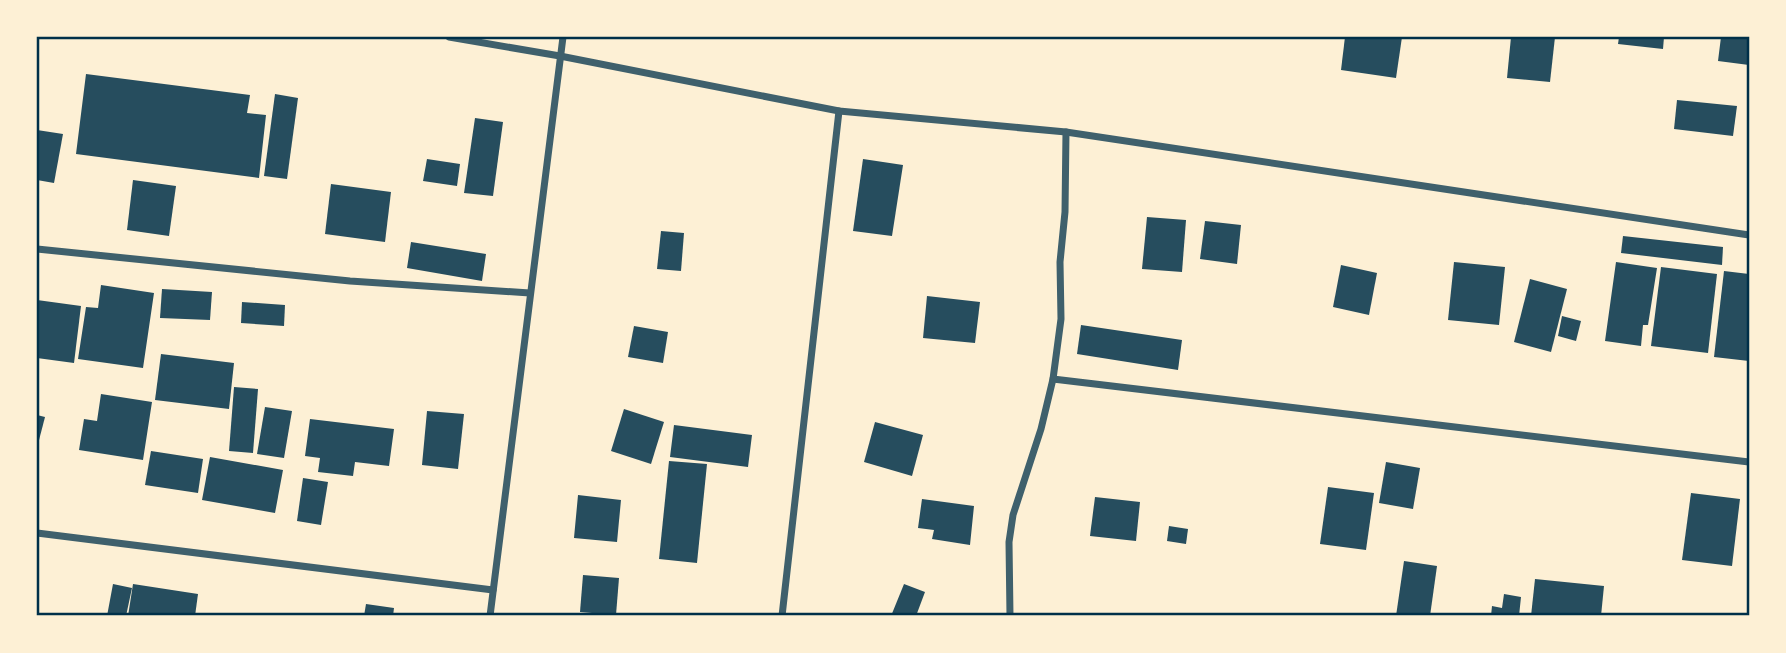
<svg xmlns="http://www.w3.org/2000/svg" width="1786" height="653" viewBox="0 0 1786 653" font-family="'Source Sans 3',sans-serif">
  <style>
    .building { fill: #264d5e }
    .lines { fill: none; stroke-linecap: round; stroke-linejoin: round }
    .minor { stroke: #3f606c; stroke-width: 7 }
    .neatline { fill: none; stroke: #003049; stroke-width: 2.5 }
  </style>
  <rect width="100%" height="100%" fill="#fdf0d5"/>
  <g class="building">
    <polygon points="1345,37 1402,37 1396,78 1341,70"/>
    <polygon points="1511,37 1555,37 1550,82 1507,78"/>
    <polygon points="1619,37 1664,37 1663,49 1618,44"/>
    <polygon points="1721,37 1749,37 1749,65 1718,61"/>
    <polygon points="86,74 250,95 247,113 266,115 259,178 76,154"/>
    <polygon points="275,94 298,98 287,179 264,176"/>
    <polygon points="1677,100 1737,106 1733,136 1674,129"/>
    <polygon points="475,118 503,122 493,196 464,193"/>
    <polygon points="37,130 63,134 54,183 37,180"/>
    <polygon points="427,159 460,164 457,186 423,181"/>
    <polygon points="863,159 903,165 892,236 853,231"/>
    <polygon points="133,180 176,186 169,236 127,230"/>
    <polygon points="331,184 391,192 385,242 325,234"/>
    <polygon points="1147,217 1186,220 1182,272 1142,269"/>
    <polygon points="1205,221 1241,225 1237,264 1200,259"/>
    <polygon points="661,231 684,233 681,271 657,269"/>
    <polygon points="1623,236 1723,247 1722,265 1621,253"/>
    <polygon points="411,242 486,254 482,281 407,268"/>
    <polygon points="1454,262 1505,267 1499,325 1448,320"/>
    <polygon points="1616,262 1657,268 1648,325 1643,325 1641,346 1605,341"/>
    <polygon points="1341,265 1377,273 1369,315 1333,307"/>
    <polygon points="1661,267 1717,274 1708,353 1651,346"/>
    <polygon points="1724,271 1749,274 1749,361 1714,357"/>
    <polygon points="1530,279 1567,289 1551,352 1514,342"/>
    <polygon points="101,285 154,293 143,368 78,359 86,307 98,308"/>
    <polygon points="162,289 212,292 210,320 160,318"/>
    <polygon points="927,296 980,302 975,343 923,338"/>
    <polygon points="37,300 81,306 74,363 37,358"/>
    <polygon points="242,302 285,305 284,326 241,323"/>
    <polygon points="1562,316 1581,321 1576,341 1558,336"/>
    <polygon points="1081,325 1182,340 1178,370 1077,354"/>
    <polygon points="634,326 668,332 663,363 628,357"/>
    <polygon points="161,354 234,363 229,409 155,400"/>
    <polygon points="234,387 258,389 253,453 229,451"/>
    <polygon points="101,394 152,402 143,460 79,450 84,419 97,421"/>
    <polygon points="265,407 292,411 284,458 257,454"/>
    <polygon points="624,409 664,422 651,464 611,451"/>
    <polygon points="427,411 464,414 458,469 422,465"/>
    <polygon points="37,415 45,417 38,444 37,444"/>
    <polygon points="310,419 394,429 389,466 355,462 353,476 318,472 320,458 305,456"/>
    <polygon points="875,422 923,435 912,476 864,462"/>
    <polygon points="674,425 752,435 748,467 670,457"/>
    <polygon points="151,451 203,459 198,493 145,485"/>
    <polygon points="210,457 283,470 275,513 202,500"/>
    <polygon points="669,461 707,464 697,563 659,559"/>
    <polygon points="1386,462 1420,468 1413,509 1379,503"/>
    <polygon points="303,478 328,482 321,525 297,521"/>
    <polygon points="1328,487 1374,493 1366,550 1320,544"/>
    <polygon points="1691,493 1740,499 1732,566 1682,560"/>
    <polygon points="578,495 621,500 617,542 574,538"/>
    <polygon points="1095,497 1140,502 1136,541 1090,536"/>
    <polygon points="922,499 974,506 970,545 932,539 934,530 918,528"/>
    <polygon points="1169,526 1188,529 1186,544 1167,541"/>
    <polygon points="1404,561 1437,566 1430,616 1396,616"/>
    <polygon points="583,575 619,578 616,615 580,612"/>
    <polygon points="1535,579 1604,586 1601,616 1531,616"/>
    <polygon points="113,584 132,588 126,616 107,616"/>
    <polygon points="133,584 198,594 195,616 128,616"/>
    <polygon points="904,584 925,592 916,616 891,616"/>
    <polygon points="1504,594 1521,597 1519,616 1491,616 1492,606 1502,608"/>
    <polygon points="366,604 394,608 393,616 364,616"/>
  </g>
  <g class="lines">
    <g class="minor">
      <polyline points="449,37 560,56 839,111 1066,132 1749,235"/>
      <polyline points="37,249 350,281 530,293"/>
      <polyline points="1053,379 1749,462"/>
      <polyline points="37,533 493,590"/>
      <polyline points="490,616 563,37"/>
      <polyline points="782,616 839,111"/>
      <polyline points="1010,616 1009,542 1013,515 1041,429 1053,379 1061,319 1060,262 1065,212 1066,132"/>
    </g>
  </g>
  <rect width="1786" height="653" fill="none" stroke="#fdf0d5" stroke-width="77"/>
  <rect x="38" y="38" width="1710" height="576" class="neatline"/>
</svg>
